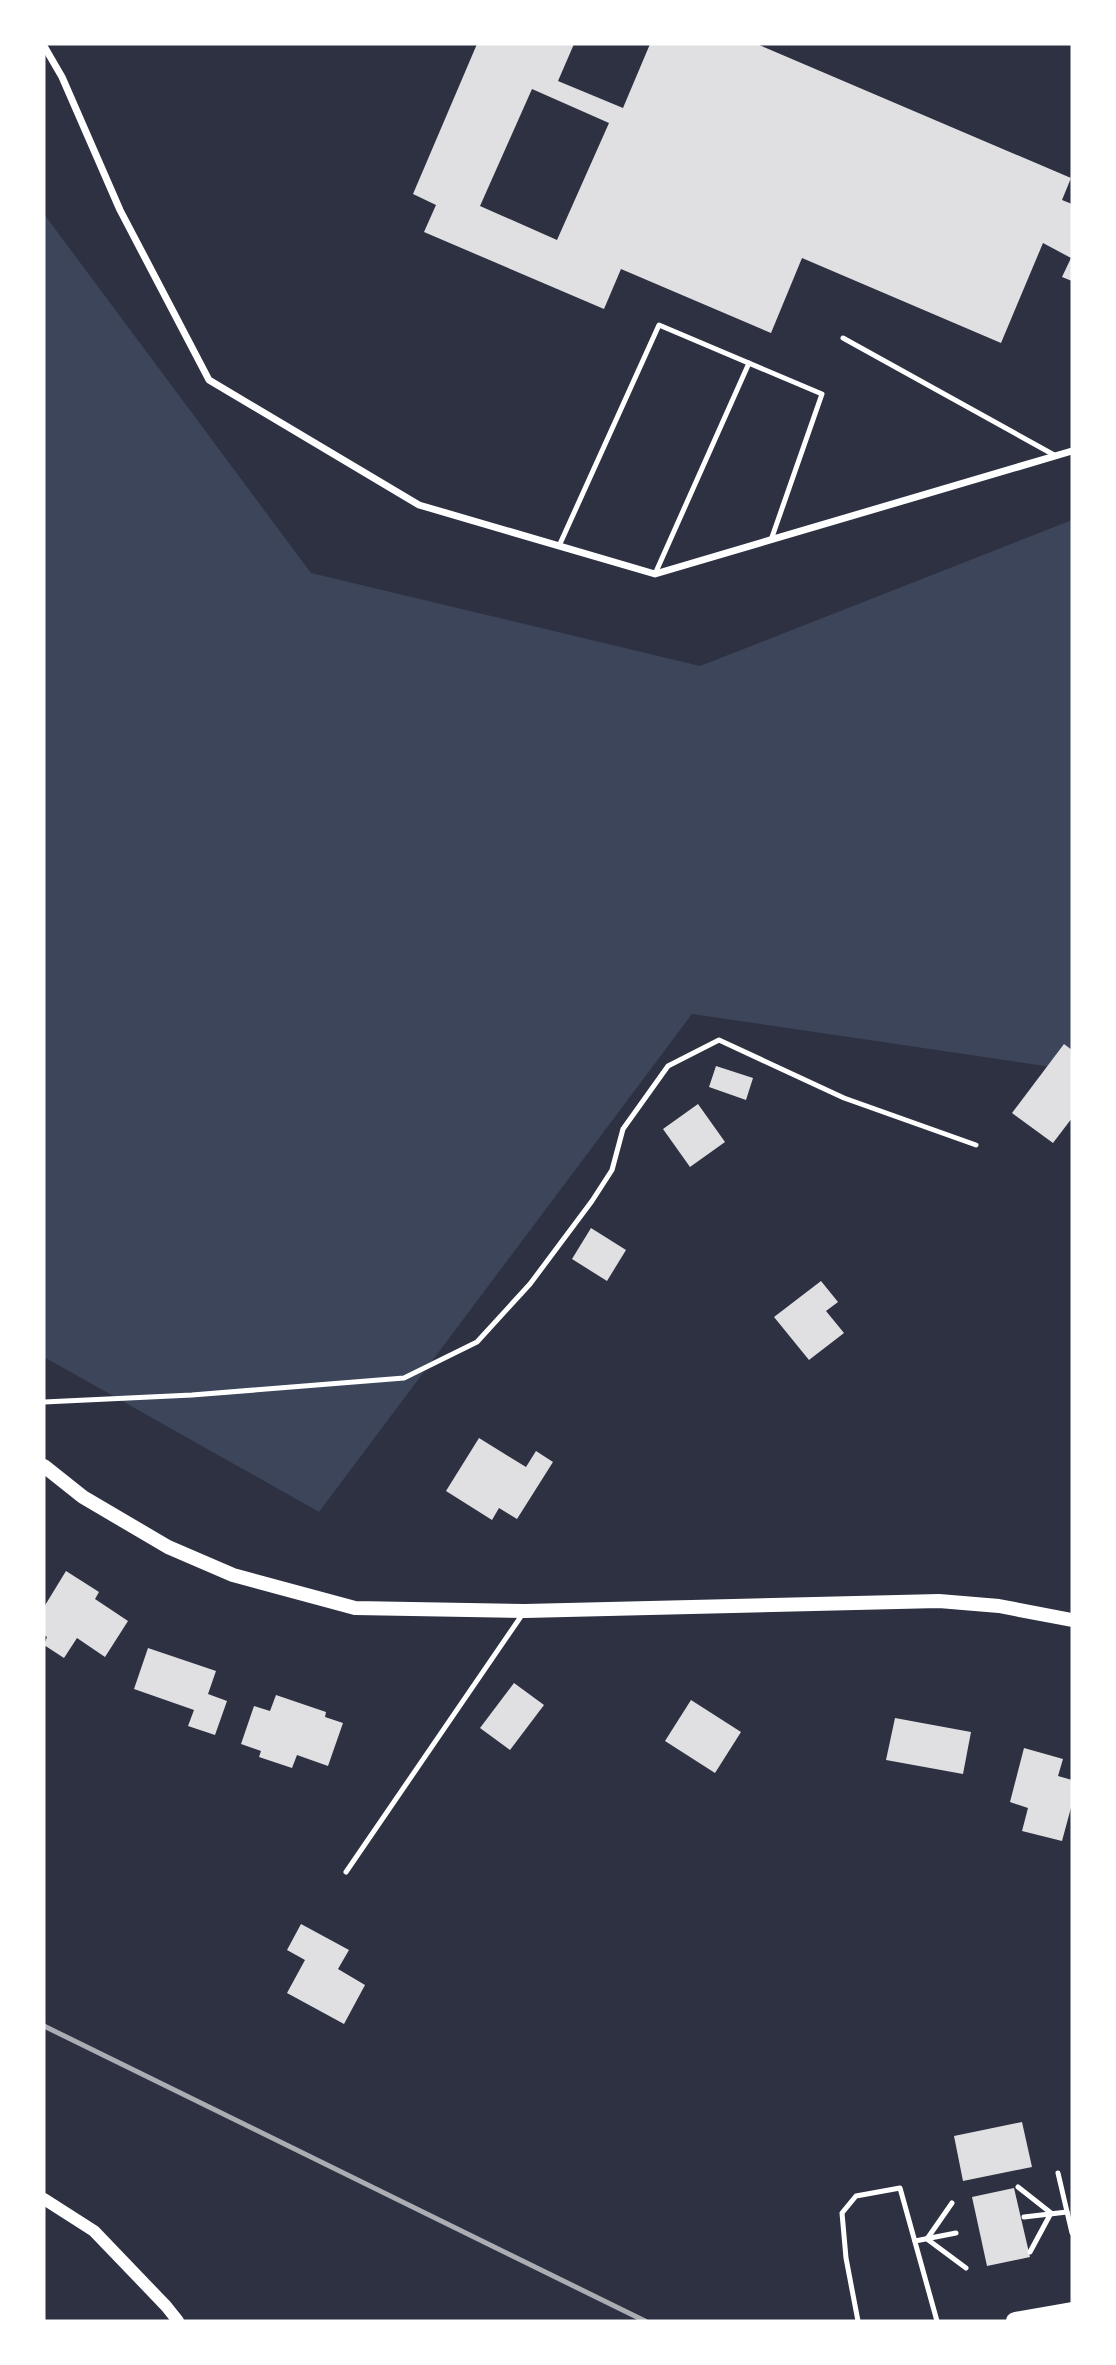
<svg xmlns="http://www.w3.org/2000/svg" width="1116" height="2365" viewBox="0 0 1116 2365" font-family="'IBM Plex Sans',sans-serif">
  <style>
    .green { fill: #3c4559 }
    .building { fill: #e0e0e3; fill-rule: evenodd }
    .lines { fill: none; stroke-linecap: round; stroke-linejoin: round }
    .service { stroke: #fff; stroke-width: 5 }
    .minor { stroke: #fff; stroke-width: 7 }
    .tertiary { stroke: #fff; stroke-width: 12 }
    .secondary { stroke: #fff; stroke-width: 14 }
    .primary { stroke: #fff; stroke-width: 18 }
    .rail { stroke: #abadb3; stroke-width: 5 }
  </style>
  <rect width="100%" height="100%" fill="#2d3142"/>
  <polygon class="green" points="44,214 311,573 700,666 1072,520 1072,1070 692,1014 319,1512 44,1357"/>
  <g class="building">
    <path d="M477 44H574L558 81 623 108 650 44H757L1071 178 1062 200 1072 204V281L1062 277 1071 258 1043 243 1001 343 802 258 771 333 621 269 604 309 424 232 436 205 413 194ZM532 89 609 123 557 240 480 206Z"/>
    <polygon points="1064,1044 1072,1050 1072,1118 1053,1143 1012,1113"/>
    <polygon points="716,1066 753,1078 746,1100 709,1087"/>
    <polygon points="698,1104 725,1142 690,1167 663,1129"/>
    <polygon points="591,1228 626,1250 607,1281 572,1259"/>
    <polygon points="821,1281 838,1302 826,1311 844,1333 809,1360 774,1317"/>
    <polygon points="479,1438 526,1467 536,1451 553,1462 517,1519 499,1508 492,1520 446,1491"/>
    <polygon points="66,1571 99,1592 95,1599 128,1621 105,1657 77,1638 64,1658 44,1645 47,1637 44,1635 44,1607"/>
    <polygon points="148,1648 216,1671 208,1694 227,1701 215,1735 188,1726 194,1710 134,1689"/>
    <polygon points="514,1683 544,1705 510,1750 480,1728"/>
    <polygon points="276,1695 326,1712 325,1717 343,1723 328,1766 297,1755 292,1768 259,1757 261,1751 241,1744 254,1706 270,1711"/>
    <polygon points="691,1700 741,1732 715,1773 665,1741"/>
    <polygon points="895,1718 971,1732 963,1774 886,1760"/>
    <polygon points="1024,1748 1063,1759 1058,1776 1072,1780 1072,1804 1062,1841 1022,1831 1028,1808 1010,1802"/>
    <polygon points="301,1924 349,1950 338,1969 365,1985 344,2024 287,1993 305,1960 287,1950"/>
    <polygon points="1022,2122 1032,2167 963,2181 954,2136"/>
    <polygon points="1014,2188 1030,2257 987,2266 972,2197"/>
  </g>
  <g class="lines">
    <g class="service">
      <polyline points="843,338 1056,456"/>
      <polyline points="559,546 659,325 822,394 771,540"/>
      <polyline points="655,574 749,363"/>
      <polyline points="44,1402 192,1395 404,1378 477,1342 530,1284 592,1201 612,1170 623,1129 668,1066 719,1040 844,1098 976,1145"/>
      <polyline points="346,1872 524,1612"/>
      <polyline points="1058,2173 1072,2233"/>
      <polyline points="1018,2187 1051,2213 1030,2252"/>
      <polyline points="952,2203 927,2239 966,2268"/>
      <polyline points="1024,2217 1067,2212"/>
      <polyline points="915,2241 956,2233"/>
      <polyline points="858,2321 846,2258 842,2213 856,2196 900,2188 937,2321"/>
    </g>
    <polyline class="minor" points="44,46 62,77 120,210 209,380 419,505 655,574 1072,451"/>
    <polyline class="tertiary" points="44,2199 94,2231 166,2306 178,2321"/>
    <polyline class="secondary" points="44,1466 83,1497 168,1547 233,1575 355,1608 525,1611 939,1601 999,1606 1072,1620"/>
    <polyline class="primary" points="1015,2321 1072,2311"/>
    <polyline class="rail" points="44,2026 645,2321"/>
  </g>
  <rect width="1116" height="2365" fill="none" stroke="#ffffff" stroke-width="91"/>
</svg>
